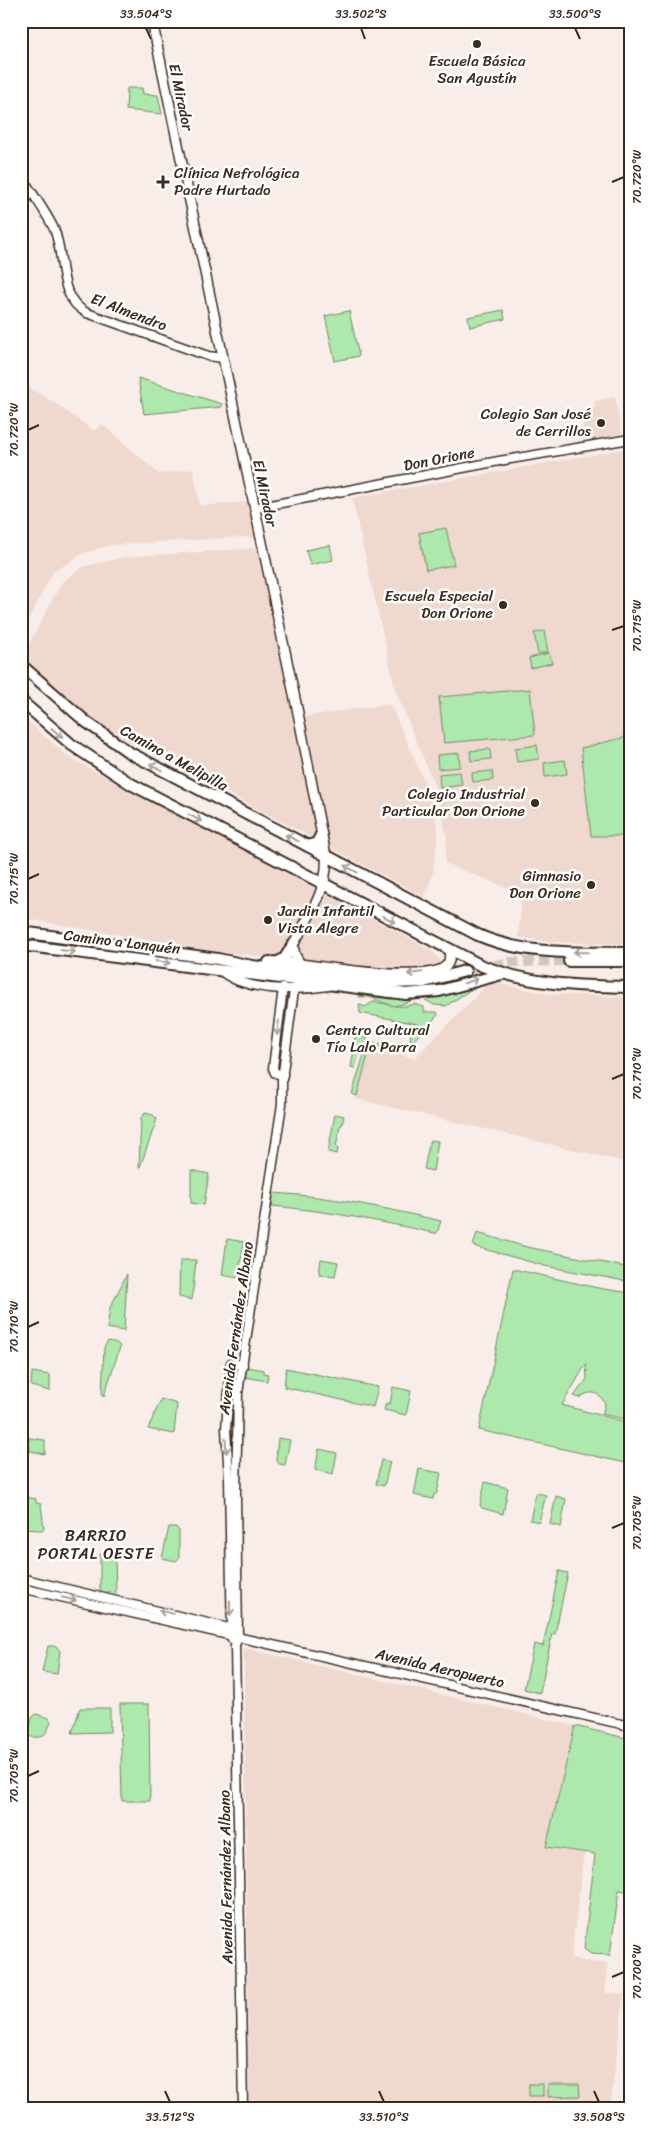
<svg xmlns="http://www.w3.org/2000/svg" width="651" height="2130" viewBox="0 0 651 2130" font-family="Sriracha,sans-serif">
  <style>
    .built { fill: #efd8ce }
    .green { fill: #ade8ad; stroke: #748966 }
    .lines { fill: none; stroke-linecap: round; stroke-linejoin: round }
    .primary-tunnel { stroke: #d2c6c0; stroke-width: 10; stroke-dasharray: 10 5; stroke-linecap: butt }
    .tertiary-casing { stroke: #3b2a1e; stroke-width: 11 }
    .secondary-casing { stroke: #3b2a1e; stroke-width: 12 }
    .primary-casing { stroke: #3b2a1e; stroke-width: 14 }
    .tertiary { stroke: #fff; stroke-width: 8 }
    .secondary { stroke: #fff; stroke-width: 9 }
    .primary { stroke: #fff; stroke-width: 10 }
    .oneway { stroke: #a79f9a }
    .ticks { fill: none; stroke: #3b2a1e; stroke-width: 2 }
    .poi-dot { fill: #3b2a1e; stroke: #fff; stroke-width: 2 }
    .labels { text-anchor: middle; stroke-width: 5; stroke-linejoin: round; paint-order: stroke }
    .poi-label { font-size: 15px; fill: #3b2a1e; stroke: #fff; text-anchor: end }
    .street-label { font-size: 15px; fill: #3b2a1e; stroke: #fff }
    .neighbourhood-label { font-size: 16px; letter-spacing: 1px; fill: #3b2a1e; stroke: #fff }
    .neatline { fill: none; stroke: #3b2a1e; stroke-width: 2 }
    .ticks-label { font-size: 12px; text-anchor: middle; fill: #3b2a1e }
  </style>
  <rect width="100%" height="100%" fill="#f8ede9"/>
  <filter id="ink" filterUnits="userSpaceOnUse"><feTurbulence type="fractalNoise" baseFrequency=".02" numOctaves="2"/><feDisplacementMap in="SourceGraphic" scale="10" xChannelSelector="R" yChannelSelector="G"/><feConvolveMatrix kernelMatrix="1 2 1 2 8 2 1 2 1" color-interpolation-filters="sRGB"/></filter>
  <g filter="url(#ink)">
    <g class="built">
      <polygon points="21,383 53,402 94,431 102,424 159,474 193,469 200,506 247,502 255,538 242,537 111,545 84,553 53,572 21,634"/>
      <polygon points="615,397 622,434 586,441 580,411 595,408 594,401"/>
      <polygon points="630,448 630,944 552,942 518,937 522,894 445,863 447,838 437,791 396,692 352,498"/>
      <polygon points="257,548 319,828 311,837 92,722 21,659 62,582 82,567 125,557"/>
      <polygon points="390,704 421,774 433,805 438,833 433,872 425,897 329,847 302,717"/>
      <polygon points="21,716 70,758 431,950 442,962 412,969 264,957 213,951 21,918"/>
      <polygon points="490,982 550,994 630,997 630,1163 356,1099 371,1044 414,1059"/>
      <polygon points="21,1572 115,1594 114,1604 21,1583"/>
      <polygon points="244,1648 575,1726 546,1847 584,1853 571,1959 607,1964 605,1993 624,1994 610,2109 249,2109"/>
    </g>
    <g class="green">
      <polygon points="127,88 142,88 143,94 158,95 162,114 126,110"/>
      <polygon points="503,310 505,319 470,327 468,317"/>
      <polygon points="349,311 359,356 335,361 325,316"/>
      <polygon points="138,378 222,404 222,407 144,414"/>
      <polygon points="446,528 454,565 426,570 419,533"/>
      <polygon points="330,545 333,560 310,565 306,550"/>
      <polygon points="544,631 548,652 538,654 534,633"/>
      <polygon points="549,653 552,663 531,668 529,658"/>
      <polygon points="530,689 535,735 444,743 439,697"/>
      <polygon points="630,736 630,836 591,836 581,748"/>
      <polygon points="537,745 539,759 517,762 515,748"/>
      <polygon points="490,749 491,759 471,761 470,751"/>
      <polygon points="459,753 460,767 438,769 437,755"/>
      <polygon points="565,760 567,774 545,777 544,763"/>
      <polygon points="492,771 493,780 473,782 472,773"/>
      <polygon points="460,772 462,785 440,788 439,774"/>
      <polygon points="479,984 446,1006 434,1005 424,999 413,1000 404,1004 393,1006 369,997 359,997 359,995 390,999 410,998"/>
      <path d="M373 1002C388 1003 399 1010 414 1004L424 1007V1012H437L438 1015 410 1044 411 1031 418 1032V1024L360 1013 359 1004 365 1007Z"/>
      <polygon points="355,1036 368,1038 362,1045 355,1068 351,1067 354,1050 356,1050 358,1044 354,1043"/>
      <polygon points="370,1043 385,1044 399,1049 399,1054 371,1044 357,1096 352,1094 366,1048"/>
      <polygon points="145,1113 153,1115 157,1119 140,1167 139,1167 141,1118"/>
      <polygon points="335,1114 344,1116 342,1125 340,1126 336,1147 338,1148 337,1154 328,1152"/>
      <polygon points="430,1140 438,1141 433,1171 424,1169"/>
      <polygon points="191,1170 209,1174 204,1205 191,1203"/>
      <path d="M273 1193C330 1196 385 1208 441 1221L437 1233H434C380 1221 327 1211 272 1206Z"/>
      <polygon points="477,1233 527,1247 630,1268 630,1282 545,1266 473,1246"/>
      <polygon points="227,1239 244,1242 238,1278 222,1275"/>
      <polygon points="321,1259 338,1262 335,1276 319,1274"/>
      <polygon points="180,1260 196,1260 192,1300 179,1297"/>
      <path d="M513 1269 598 1288 630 1293V1420L602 1414 605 1404C599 1391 590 1390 579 1398L574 1396 587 1379 586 1364 562 1405 630 1423V1464L479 1430Z"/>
      <polygon points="127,1274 124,1331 107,1328 110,1308"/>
      <polygon points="108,1341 117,1343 120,1347 104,1396 102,1395 104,1347"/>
      <polygon points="247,1367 264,1370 264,1373 268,1374 267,1381 245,1377"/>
      <polygon points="286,1368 378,1387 373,1407 284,1387"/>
      <polygon points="32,1372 50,1375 50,1391 31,1386"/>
      <polygon points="393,1387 411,1391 406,1415 384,1410 386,1403 390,1404"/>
      <polygon points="161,1399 177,1404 174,1434 148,1429"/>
      <polygon points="29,1438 45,1440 45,1454 30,1451"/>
      <polygon points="278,1438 290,1440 285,1465 279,1464 276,1460"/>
      <polygon points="319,1449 337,1453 333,1474 315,1470"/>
      <polygon points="381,1460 390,1462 384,1486 376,1484"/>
      <polygon points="419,1469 441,1473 437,1493 434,1495 433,1499 414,1495"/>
      <polygon points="485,1482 508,1488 503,1514 482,1508 480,1505"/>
      <polygon points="536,1493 546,1495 539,1522 530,1520"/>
      <polygon points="21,1496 36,1499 36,1503 41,1504 44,1529 41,1530 24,1529"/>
      <polygon points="556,1496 566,1499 561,1527 550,1524"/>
      <polygon points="169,1527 176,1527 179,1531 179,1558 176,1561 162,1558"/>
      <polygon points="100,1554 115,1557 116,1593 100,1591"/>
      <polygon points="559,1571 568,1573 555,1634 552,1634 540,1693 524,1689 534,1644 543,1646"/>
      <polygon points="48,1646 56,1646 60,1651 57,1674 42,1672"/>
      <polygon points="120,1704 149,1704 150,1801 122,1801"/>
      <polygon points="80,1708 110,1708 110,1732 72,1733"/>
      <path d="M36 1714 49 1718 51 1722C46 1735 45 1738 31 1737L28 1734 32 1718Z"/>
      <polygon points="575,1726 630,1739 630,1892 619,1890 610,1955 591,1954 584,1949 595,1854 546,1847"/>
      <rect x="529" y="2084" width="14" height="12"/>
      <polygon points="548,2084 579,2084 580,2096 548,2097"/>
    </g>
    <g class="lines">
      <polyline class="primary-tunnel" points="465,971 511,962 569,961"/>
      <g class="tertiary-casing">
        <g id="tertiary">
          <path d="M21 176C32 193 45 210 54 229 66 257 56 297 87 313L208 356 223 358"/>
          <polyline points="255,508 499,461 630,439"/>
          <path d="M221 971C246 992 298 991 328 986"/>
          <polyline points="283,988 273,1068 275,1073 283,1075"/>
          <polyline points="21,1578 233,1629"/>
          <polyline points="21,1588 630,1726"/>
          <polyline points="232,1639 229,1479 226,1429 231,1363 243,1365"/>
          <polyline points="243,2109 235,1645 238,1638 236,1495 238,1393 282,1104 282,1079 294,990"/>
        </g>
      </g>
      <g class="secondary-casing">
        <path id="secondary" d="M152 21 298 713 326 856C329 889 308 917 293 945L295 955 300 964C326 967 430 985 447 965 450 961 450 955 449 950"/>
      </g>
      <g class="primary-casing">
        <g id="primary">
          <path d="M21 665 85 721 130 753 478 935C526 956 579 952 630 953"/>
          <path d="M21 701 72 745 131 784 480 965C529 985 578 986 630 987"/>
          <polyline points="308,846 317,843 321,835"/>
          <polyline points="21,932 218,959 252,966 388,983 424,982 465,971"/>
          <polyline points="21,945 406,994 439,991 502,974"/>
          <polyline points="569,961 630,961"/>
          <polyline points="269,962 300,964"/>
          <polyline points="278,962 285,958 293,945"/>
        </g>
      </g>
      <use href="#tertiary" class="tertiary"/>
      <use href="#secondary" class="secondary"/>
      <use href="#primary" class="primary"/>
    </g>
    <defs><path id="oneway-shaft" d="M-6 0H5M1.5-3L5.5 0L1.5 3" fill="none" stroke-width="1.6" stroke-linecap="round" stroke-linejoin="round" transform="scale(1.25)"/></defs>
    <g class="oneway">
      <use href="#oneway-shaft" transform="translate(57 733) rotate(41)"/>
      <use href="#oneway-shaft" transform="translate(156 767) rotate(-152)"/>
      <use href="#oneway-shaft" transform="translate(195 818) rotate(28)"/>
      <use href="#oneway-shaft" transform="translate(292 838) rotate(-154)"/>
      <use href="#oneway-shaft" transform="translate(351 869) rotate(-152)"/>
      <use href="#oneway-shaft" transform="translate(389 919) rotate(27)"/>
      <use href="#oneway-shaft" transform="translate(68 951) rotate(7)"/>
      <use href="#oneway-shaft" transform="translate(581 952) rotate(-179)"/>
      <use href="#oneway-shaft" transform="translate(163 962) rotate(7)"/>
      <use href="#oneway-shaft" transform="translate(415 973) rotate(174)"/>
      <use href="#oneway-shaft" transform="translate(471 981) rotate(-17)"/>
      <use href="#oneway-shaft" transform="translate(278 1028) rotate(97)"/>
      <use href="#oneway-shaft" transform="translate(226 1446) rotate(86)"/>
      <use href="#oneway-shaft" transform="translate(69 1599) rotate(13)"/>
      <use href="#oneway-shaft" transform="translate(230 1608) rotate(90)"/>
      <use href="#oneway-shaft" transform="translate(166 1612) rotate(-167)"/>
    </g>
  </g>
  <path class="ticks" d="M146 28 151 39M361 28 365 39M575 28 580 39M612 182 624 177M28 430 39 425M612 630 624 626M28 879 39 874M612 1079 624 1074M28 1327 39 1322M612 1528 624 1523M28 1776 39 1771M612 1977 624 1972M165 2091 170 2102M379 2091 384 2102M594 2091 599 2102"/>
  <g class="poi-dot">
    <circle cx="477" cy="44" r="5"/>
    <path d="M160.5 174.5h5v5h5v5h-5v5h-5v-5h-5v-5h5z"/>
    <circle cx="601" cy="423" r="5"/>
    <circle cx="503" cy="605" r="5"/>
    <circle cx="535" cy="803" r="5"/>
    <circle cx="591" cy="885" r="5"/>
    <circle cx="268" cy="920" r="5"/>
    <circle cx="316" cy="1039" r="5"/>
  </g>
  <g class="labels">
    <g class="poi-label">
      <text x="477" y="66" text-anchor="middle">Escuela Básica<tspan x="477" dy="17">San Agustín</tspan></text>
      <text x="174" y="178" text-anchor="start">Clínica Nefrológica<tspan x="174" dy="17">Padre Hurtado</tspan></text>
      <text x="591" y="419">Colegio San José<tspan x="591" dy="17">de Cerrillos</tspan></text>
      <text x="493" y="601">Escuela Especial<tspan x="493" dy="17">Don Orione</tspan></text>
      <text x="525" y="799">Colegio Industrial<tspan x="525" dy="17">Particular Don Orione</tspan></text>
      <text x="581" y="881">Gimnasio<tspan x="581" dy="17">Don Orione</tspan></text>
      <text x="278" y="916" text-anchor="start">Jardin Infantil<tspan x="278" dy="17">Vista Alegre</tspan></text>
      <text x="326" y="1035" text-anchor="start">Centro Cultural<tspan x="326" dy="17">Tío Lalo Parra</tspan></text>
    </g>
    <g class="street-label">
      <text transform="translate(181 97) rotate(78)" y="5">El Mirador</text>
      <text transform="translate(129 312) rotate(21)" y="5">El Almendro</text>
      <text transform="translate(439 459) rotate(-11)" y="5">Don Orione</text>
      <text transform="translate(265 493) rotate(78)" y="5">El Mirador</text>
      <text transform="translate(174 758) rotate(29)" y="5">Camino a Melipilla</text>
      <text transform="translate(122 942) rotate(7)" y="5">Camino a Lonquén</text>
      <text transform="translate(236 1328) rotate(-82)" y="5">Avenida Fernández Albano</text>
      <text transform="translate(440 1668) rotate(13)" y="5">Avenida Aeropuerto</text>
      <text transform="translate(226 1877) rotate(-91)" y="5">Avenida Fernández Albano</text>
    </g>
    <g class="neighbourhood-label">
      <text x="96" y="1541">BARRIO<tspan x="96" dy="18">PORTAL OESTE</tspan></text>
    </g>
  </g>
  <rect width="651" height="2130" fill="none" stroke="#fff" stroke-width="55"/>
  <rect x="28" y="28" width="596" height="2074" class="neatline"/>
  <g class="ticks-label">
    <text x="146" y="18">33.504°S</text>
    <text x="361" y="18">33.502°S</text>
    <text x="575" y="18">33.500°S</text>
    <text transform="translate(637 177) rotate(-90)" y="4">70.720°W</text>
    <text transform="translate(14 430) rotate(-90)" y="4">70.720°W</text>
    <text transform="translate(637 626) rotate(-90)" y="4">70.715°W</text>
    <text transform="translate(14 879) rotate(-90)" y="4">70.715°W</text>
    <text transform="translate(637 1074) rotate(-90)" y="4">70.710°W</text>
    <text transform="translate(14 1327) rotate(-90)" y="4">70.710°W</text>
    <text transform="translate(637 1523) rotate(-90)" y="4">70.705°W</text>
    <text transform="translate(14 1776) rotate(-90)" y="4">70.705°W</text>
    <text transform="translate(637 1972) rotate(-90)" y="4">70.700°W</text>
    <text x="170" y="2121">33.512°S</text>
    <text x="384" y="2121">33.510°S</text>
    <text x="599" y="2121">33.508°S</text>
  </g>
</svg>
